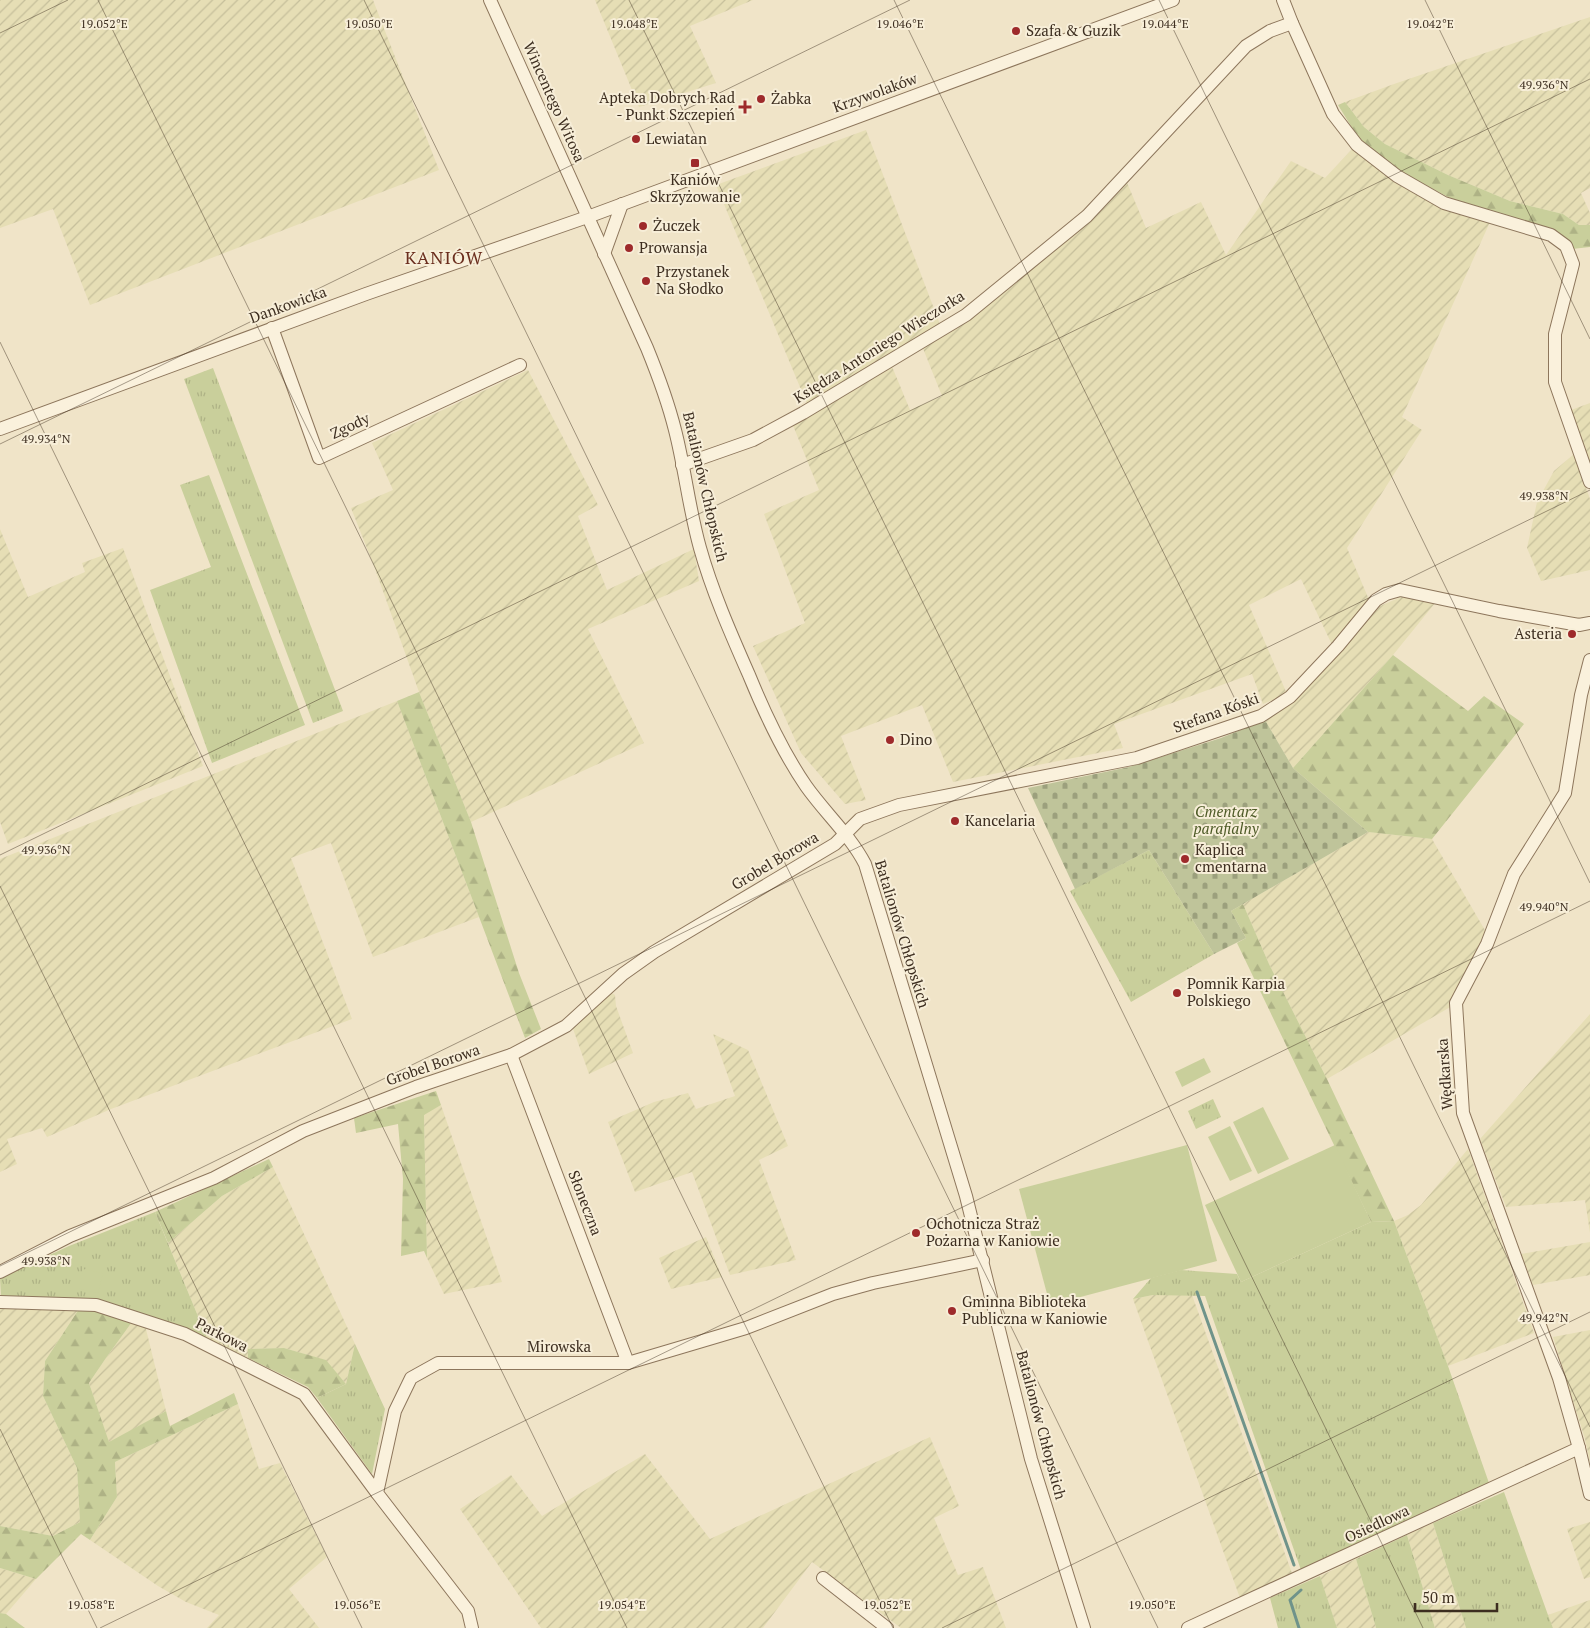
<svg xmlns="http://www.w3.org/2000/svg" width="1590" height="1628" viewBox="0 0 1590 1628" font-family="'PT Serif',serif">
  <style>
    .farmland { fill: url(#farmland-furrows) }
    .grass { fill: url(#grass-tufts) }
    .forest { fill: url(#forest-firs) }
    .cemetery { fill: url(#cemetery-stones) }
    .pitch { fill: #c9cf9b }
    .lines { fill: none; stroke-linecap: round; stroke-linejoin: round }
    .stream { stroke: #6f938a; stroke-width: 3 }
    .minor-casing { stroke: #8d765c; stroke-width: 14 }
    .minor { stroke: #faf1dc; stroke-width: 12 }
    .ticks { fill: none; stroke: #3d2e20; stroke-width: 1; stroke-opacity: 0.45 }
    .poi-dot { fill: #9e2a2b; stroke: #f7eed8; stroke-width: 2 }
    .labels { text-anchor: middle; stroke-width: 4; stroke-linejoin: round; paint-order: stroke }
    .poi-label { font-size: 15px; fill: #3d2e20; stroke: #f7eed8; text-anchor: start }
    .street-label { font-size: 15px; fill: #3d2e20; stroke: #f7eed8 }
    .park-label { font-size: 15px; font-style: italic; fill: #4d5a26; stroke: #f7eed8 }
    .quarter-label { font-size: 18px; letter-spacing: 1px; fill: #6b2e1e; stroke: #f7eed8 }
    .ticks-label { font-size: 12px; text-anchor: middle; fill: #3d2e20; stroke: #f7eed8; stroke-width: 4; stroke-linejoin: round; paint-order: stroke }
  </style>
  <defs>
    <pattern id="farmland-furrows" width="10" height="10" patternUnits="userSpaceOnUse" patternTransform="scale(1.25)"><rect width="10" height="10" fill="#e6deb5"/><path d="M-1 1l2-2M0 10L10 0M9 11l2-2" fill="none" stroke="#c6bf9b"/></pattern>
    <pattern id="grass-tufts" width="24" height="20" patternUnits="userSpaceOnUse" patternTransform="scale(1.25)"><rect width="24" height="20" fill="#c9cf9b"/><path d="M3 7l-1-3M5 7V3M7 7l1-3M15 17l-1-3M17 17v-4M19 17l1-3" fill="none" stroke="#aeb285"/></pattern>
    <pattern id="forest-firs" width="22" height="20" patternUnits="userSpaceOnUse" patternTransform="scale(1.25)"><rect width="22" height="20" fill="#c9cf9b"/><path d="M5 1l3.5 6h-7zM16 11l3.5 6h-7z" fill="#aeb285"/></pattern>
    <pattern id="cemetery-stones" width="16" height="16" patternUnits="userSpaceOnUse" patternTransform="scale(1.25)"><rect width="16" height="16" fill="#bfc49a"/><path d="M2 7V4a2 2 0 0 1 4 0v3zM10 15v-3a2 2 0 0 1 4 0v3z" fill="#9ca07d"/></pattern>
  </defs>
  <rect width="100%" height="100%" fill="#f0e4c8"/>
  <g class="farmland">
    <polygon points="0,0 373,0 439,170 90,305 53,209 0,228"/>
    <polygon points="595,0 753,0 690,26 716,83 639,107"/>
    <polygon points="1590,17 1590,188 1581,193 1590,213 1590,225 1579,225 1563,214 1510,201 1448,175 1385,144 1364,127 1345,102 1394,84"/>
    <polygon points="866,130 941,327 807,404 716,185"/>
    <polygon points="1354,147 1490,222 1402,417 1422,430 1347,548 1370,602 1333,647 1301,579 1249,605 1287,694 1263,704 1252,674 1114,724 1123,748 953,782 922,705 841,736 866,800 845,804 801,753 753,646 805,623 764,514 819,490 792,423 891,364 910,410 942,396 922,346 1126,180 1146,228 1201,202 1226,255 1291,161 1325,178"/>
    <polygon points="528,370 598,505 578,516 607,590 694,549 699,581 588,629 644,743 471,822 419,692 374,566 351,508 393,490 372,443"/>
    <polygon points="1590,403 1590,466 1571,410"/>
    <polygon points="1574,454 1590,499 1590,570 1541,581 1527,548 1537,502 1554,471"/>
    <polygon points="0,529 28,597 85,572 82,563 123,548 203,766 8,844 0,822"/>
    <polygon points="1401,597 1436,602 1393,655 1293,768 1265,720 1342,650 1380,606"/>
    <polygon points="397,701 479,917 373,957 331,843 291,858 352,1019 111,1109 47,1137 42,1128 7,1139 17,1164 0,1172 0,859"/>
    <polygon points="1368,832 1432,839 1486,932 1452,1006 1327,1079 1269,964 1243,904"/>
    <polygon points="610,992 615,995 616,1006 633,1053 589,1074 572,1026"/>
    <polygon points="1590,1014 1590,1233 1585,1200 1506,1207 1480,1139"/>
    <polygon points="713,1034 748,1050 788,1146 759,1160 796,1260 730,1275 692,1172 635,1192 608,1122 654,1102 688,1093 696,1109 735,1096"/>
    <polygon points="441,1105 502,1282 444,1294 427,1258 424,1114"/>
    <polygon points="1468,1149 1534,1333 1448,1366 1394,1221 1408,1215 1421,1205"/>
    <polygon points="273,1167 355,1344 346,1384 325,1360 284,1348 248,1349 248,1358 207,1338 168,1243 222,1196"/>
    <polygon points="706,1237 722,1277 671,1289 659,1258"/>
    <polygon points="1590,1242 1590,1275 1533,1285 1521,1254"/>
    <polygon points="1153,1295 1192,1295 1293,1576 1241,1601 1133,1299"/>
    <polygon points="0,1306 79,1309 45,1361 43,1396 77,1468 80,1522 53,1536 0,1526"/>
    <polygon points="132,1322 145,1325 166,1411 109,1443 89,1383 106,1358"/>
    <polygon points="1590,1330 1590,1462 1585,1439 1553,1337"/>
    <polygon points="238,1404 259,1469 280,1463 327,1557 289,1589 319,1628 207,1628 219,1615 186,1602 158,1586 90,1540 117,1497 115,1462"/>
    <polygon points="930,1437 959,1506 934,1518 958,1575 983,1567 1006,1628 901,1628 812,1562 763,1628 541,1628 460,1509 511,1475 542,1516 645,1454 710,1539"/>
    <polygon points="1590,1522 1590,1577 1584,1579 1567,1529"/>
    <polygon points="1433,1523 1466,1628 1435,1628 1407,1535"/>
    <polygon points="1356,1559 1376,1628 1337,1628 1320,1576"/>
    <polygon points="0,1568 36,1579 6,1614 0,1613"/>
    <polygon points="1590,1600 1590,1628 1553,1628 1548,1615"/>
  </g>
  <g class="grass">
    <polygon points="213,368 343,711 313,723 184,379"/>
    <polygon points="209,475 305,725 212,763 150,590 211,567 180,485"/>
    <polygon points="1149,850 1214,954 1131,1002 1070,891"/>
    <polygon points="1213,1099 1221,1117 1196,1129 1188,1111"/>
    <polygon points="155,1212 207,1338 174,1326 1,1298 0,1278 69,1246"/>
    <polygon points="1394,1221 1448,1366 1489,1483 1301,1570 1205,1296 1153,1295 1133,1299 1151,1278 1181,1270 1237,1274 1241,1282 1371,1222"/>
    <polygon points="355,1344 385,1409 372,1474 317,1398 346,1384"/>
    <polygon points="1504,1492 1548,1615 1553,1628 1466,1628 1433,1523"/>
    <polygon points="1407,1535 1435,1628 1376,1628 1356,1559"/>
    <polygon points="1320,1576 1337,1628 1278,1628 1270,1598"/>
  </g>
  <g class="forest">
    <polygon points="1345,102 1364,127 1385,144 1448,175 1510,201 1563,214 1579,225 1590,225 1590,247 1572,249 1448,197 1401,172 1362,144 1338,105"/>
    <polygon points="1393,655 1468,711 1484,696 1524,724 1432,839 1368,832 1293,768"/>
    <polygon points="419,692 471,822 519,973 541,1029 525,1038 397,701"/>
    <polygon points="1243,904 1269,964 1327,1079 1394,1221 1371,1222 1237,943 1246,938 1231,911"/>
    <polygon points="436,1091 441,1105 424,1115 427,1258 424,1251 401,1256 403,1179 398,1124 356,1133 354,1118"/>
    <polygon points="269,1159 273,1167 222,1196 168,1243 155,1212"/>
    <polygon points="79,1309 95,1310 132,1322 106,1358 89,1383 109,1442 166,1411 170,1426 234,1393 238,1404 115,1462 117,1497 90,1540 81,1534 36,1579 0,1568 0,1526 53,1536 80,1522 77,1468 43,1396 45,1361"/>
    <polygon points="284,1348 326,1360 346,1384 317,1398 308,1387 248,1358 248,1349"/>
    <polygon points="0,1613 6,1614 25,1628 0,1628"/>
  </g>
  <polygon class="cemetery" points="1265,720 1293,768 1368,832 1231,911 1246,938 1214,954 1149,850 1075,889 1028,788 1129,767 1221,738"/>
  <g class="pitch">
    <polygon points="1204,1058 1211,1072 1182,1087 1175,1072"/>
    <polygon points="1263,1107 1289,1159 1258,1174 1233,1122"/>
    <polygon points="1230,1126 1252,1171 1230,1181 1208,1137"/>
    <polygon points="1187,1145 1217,1261 1050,1305 1019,1189"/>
    <polygon points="1335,1145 1371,1222 1241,1282 1205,1205"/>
    <polygon points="83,1269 103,1273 98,1293 79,1289"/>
  </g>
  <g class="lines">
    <g class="stream">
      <polyline points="1197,1292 1294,1565"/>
      <polyline points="1299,1628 1290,1600 1301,1590"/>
    </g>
    <g class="minor-casing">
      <g id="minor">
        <path d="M490 0 647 348C658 375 668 402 675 430 685 469 689 509 700 548 712 591 731 634 749 675 765 714 782 751 806 786 825 813 850 835 865 864L966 1196 1031 1459 1084 1628"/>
        <polyline points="1283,0 1292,23 1333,114 1357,145 1397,176 1444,203 1551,235 1566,246 1573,264 1555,334 1555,382 1590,482"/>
        <polyline points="604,254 622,204"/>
        <polyline points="272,328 319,458 520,365"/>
        <polyline points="0,429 366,294 593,215 1173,0"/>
        <polyline points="682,465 753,440 803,413 966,315 1087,216 1246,46 1270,31 1292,23"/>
        <polyline points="1590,660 1581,695 1565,793 1514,874 1487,944 1456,1003 1463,1113 1559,1378 1579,1448 1590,1494"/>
        <polyline points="511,1055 628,1363"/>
        <polyline points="0,1272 70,1236 214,1178 303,1131 416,1087 511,1055 566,1026 623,974 654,952 835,844 860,819 899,805 1137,758 1261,716 1290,697 1338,646 1376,600 1386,594 1400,590 1499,611 1579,625 1590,623"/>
        <polyline points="0,1302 96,1305 185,1334 304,1394 377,1493"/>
        <polyline points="823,1578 887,1628"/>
        <polyline points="472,1628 468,1611 377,1493 395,1411 411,1378 438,1363 628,1363 746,1328 833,1294 873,1283 983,1260"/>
        <polyline points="1188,1628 1579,1448"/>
      </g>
    </g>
    <use href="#minor" class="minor"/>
  </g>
  <path class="ticks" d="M98 0 893 1628M364 0 1158 1628M629 0 1423 1628M894 0 1590 1427M1159 0 1590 883M1425 0 1590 339M0 33 68 0M0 342 627 1628M0 444 910 0M0 855 1590 79M0 886 362 1628M0 1266 1590 490M0 1429 97 1628M100 1628 1590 901M942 1628 1590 1312"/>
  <g class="poi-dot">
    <circle cx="1016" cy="31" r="5"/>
    <circle cx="761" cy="99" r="5"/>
    <path d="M742.5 99.5h5v5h5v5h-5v5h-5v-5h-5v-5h5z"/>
    <circle cx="636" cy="139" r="5"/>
    <rect x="690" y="158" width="10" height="10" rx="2.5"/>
    <circle cx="643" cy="226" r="5"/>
    <circle cx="629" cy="248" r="5"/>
    <circle cx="646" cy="281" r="5"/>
    <circle cx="1572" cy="634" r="5"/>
    <circle cx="890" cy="740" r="5"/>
    <circle cx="955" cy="821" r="5"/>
    <circle cx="1185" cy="859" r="5"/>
    <circle cx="1177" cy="993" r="5"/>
    <circle cx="916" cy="1233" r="5"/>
    <circle cx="952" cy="1311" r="5"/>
  </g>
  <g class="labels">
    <g class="poi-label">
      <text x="1026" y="36">Szafa &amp; Guzik</text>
      <text x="735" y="103" text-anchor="end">Apteka Dobrych Rad<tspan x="735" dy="17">- Punkt Szczepień</tspan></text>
      <text x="771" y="104">Żabka</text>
      <text x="646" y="144">Lewiatan</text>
      <text x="695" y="185" text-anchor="middle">Kaniów<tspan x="695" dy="17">Skrzyżowanie</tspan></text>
      <text x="653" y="231">Żuczek</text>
      <text x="639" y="253">Prowansja</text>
      <text x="656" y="277">Przystanek<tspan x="656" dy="17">Na Słodko</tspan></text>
      <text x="1562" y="639" text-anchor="end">Asteria</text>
      <text x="900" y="745">Dino</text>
      <text x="965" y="826">Kancelaria</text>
      <text x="1195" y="855">Kaplica<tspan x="1195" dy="17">cmentarna</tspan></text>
      <text x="1187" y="989">Pomnik Karpia<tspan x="1187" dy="17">Polskiego</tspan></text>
      <text x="926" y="1229">Ochotnicza Straż<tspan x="926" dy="17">Pożarna w Kaniowie</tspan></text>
      <text x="962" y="1307">Gminna Biblioteka<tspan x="962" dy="17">Publiczna w Kaniowie</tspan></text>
    </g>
    <g class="street-label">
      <text transform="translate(875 93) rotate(-20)" y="5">Krzywolaków</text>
      <text transform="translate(554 102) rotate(66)" y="5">Wincentego Witosa</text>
      <text transform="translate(288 305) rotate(-20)" y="5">Dankowicka</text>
      <text transform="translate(879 347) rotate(-32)" y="5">Księdza Antoniego Wieczorka</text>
      <text transform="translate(350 426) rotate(-25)" y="5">Zgody</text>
      <text transform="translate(705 487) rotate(77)" y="5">Batalionów Chłopskich</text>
      <text transform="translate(1216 713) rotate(-20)" y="5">Stefana Kóski</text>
      <text transform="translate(775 861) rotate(-31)" y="5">Grobel Borowa</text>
      <text transform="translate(902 934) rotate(73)" y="5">Batalionów Chłopskich</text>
      <text transform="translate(433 1065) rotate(-19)" y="5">Grobel Borowa</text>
      <text transform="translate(1445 1074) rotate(-94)" y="5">Wędkarska</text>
      <text transform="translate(585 1203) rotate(69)" y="5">Słoneczna</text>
      <text transform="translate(222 1335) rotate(27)" y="5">Parkowa</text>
      <text x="559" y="1352">Mirowska</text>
      <text transform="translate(1041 1425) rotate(75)" y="5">Batalionów Chłopskich</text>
      <text transform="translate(1377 1524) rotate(-25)" y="5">Osiedlowa</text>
    </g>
    <g class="park-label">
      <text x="1226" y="817">Cmentarz<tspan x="1226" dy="17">parafialny</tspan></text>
    </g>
    <g class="quarter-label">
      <text x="444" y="264">KANIÓW</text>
    </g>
  </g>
  <g class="ticks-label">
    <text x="104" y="28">19.052°E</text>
    <text x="369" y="28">19.050°E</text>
    <text x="634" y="28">19.048°E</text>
    <text x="900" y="28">19.046°E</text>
    <text x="1165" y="28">19.044°E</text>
    <text x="1430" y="28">19.042°E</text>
    <text x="1544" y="89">49.936°N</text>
    <text x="46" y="443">49.934°N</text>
    <text x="1544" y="500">49.938°N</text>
    <text x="46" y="854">49.936°N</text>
    <text x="1544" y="911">49.940°N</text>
    <text x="46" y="1265">49.938°N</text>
    <text x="1544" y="1322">49.942°N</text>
    <text x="91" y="1609">19.058°E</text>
    <text x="357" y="1609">19.056°E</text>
    <text x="622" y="1609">19.054°E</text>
    <text x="887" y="1609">19.052°E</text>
    <text x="1152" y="1609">19.050°E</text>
  </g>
  <path d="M1415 1603v8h82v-8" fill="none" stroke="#3d2e20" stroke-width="2.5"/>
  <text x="1422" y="1603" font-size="15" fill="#3d2e20" stroke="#f7eed8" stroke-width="4" paint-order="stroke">50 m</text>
</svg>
